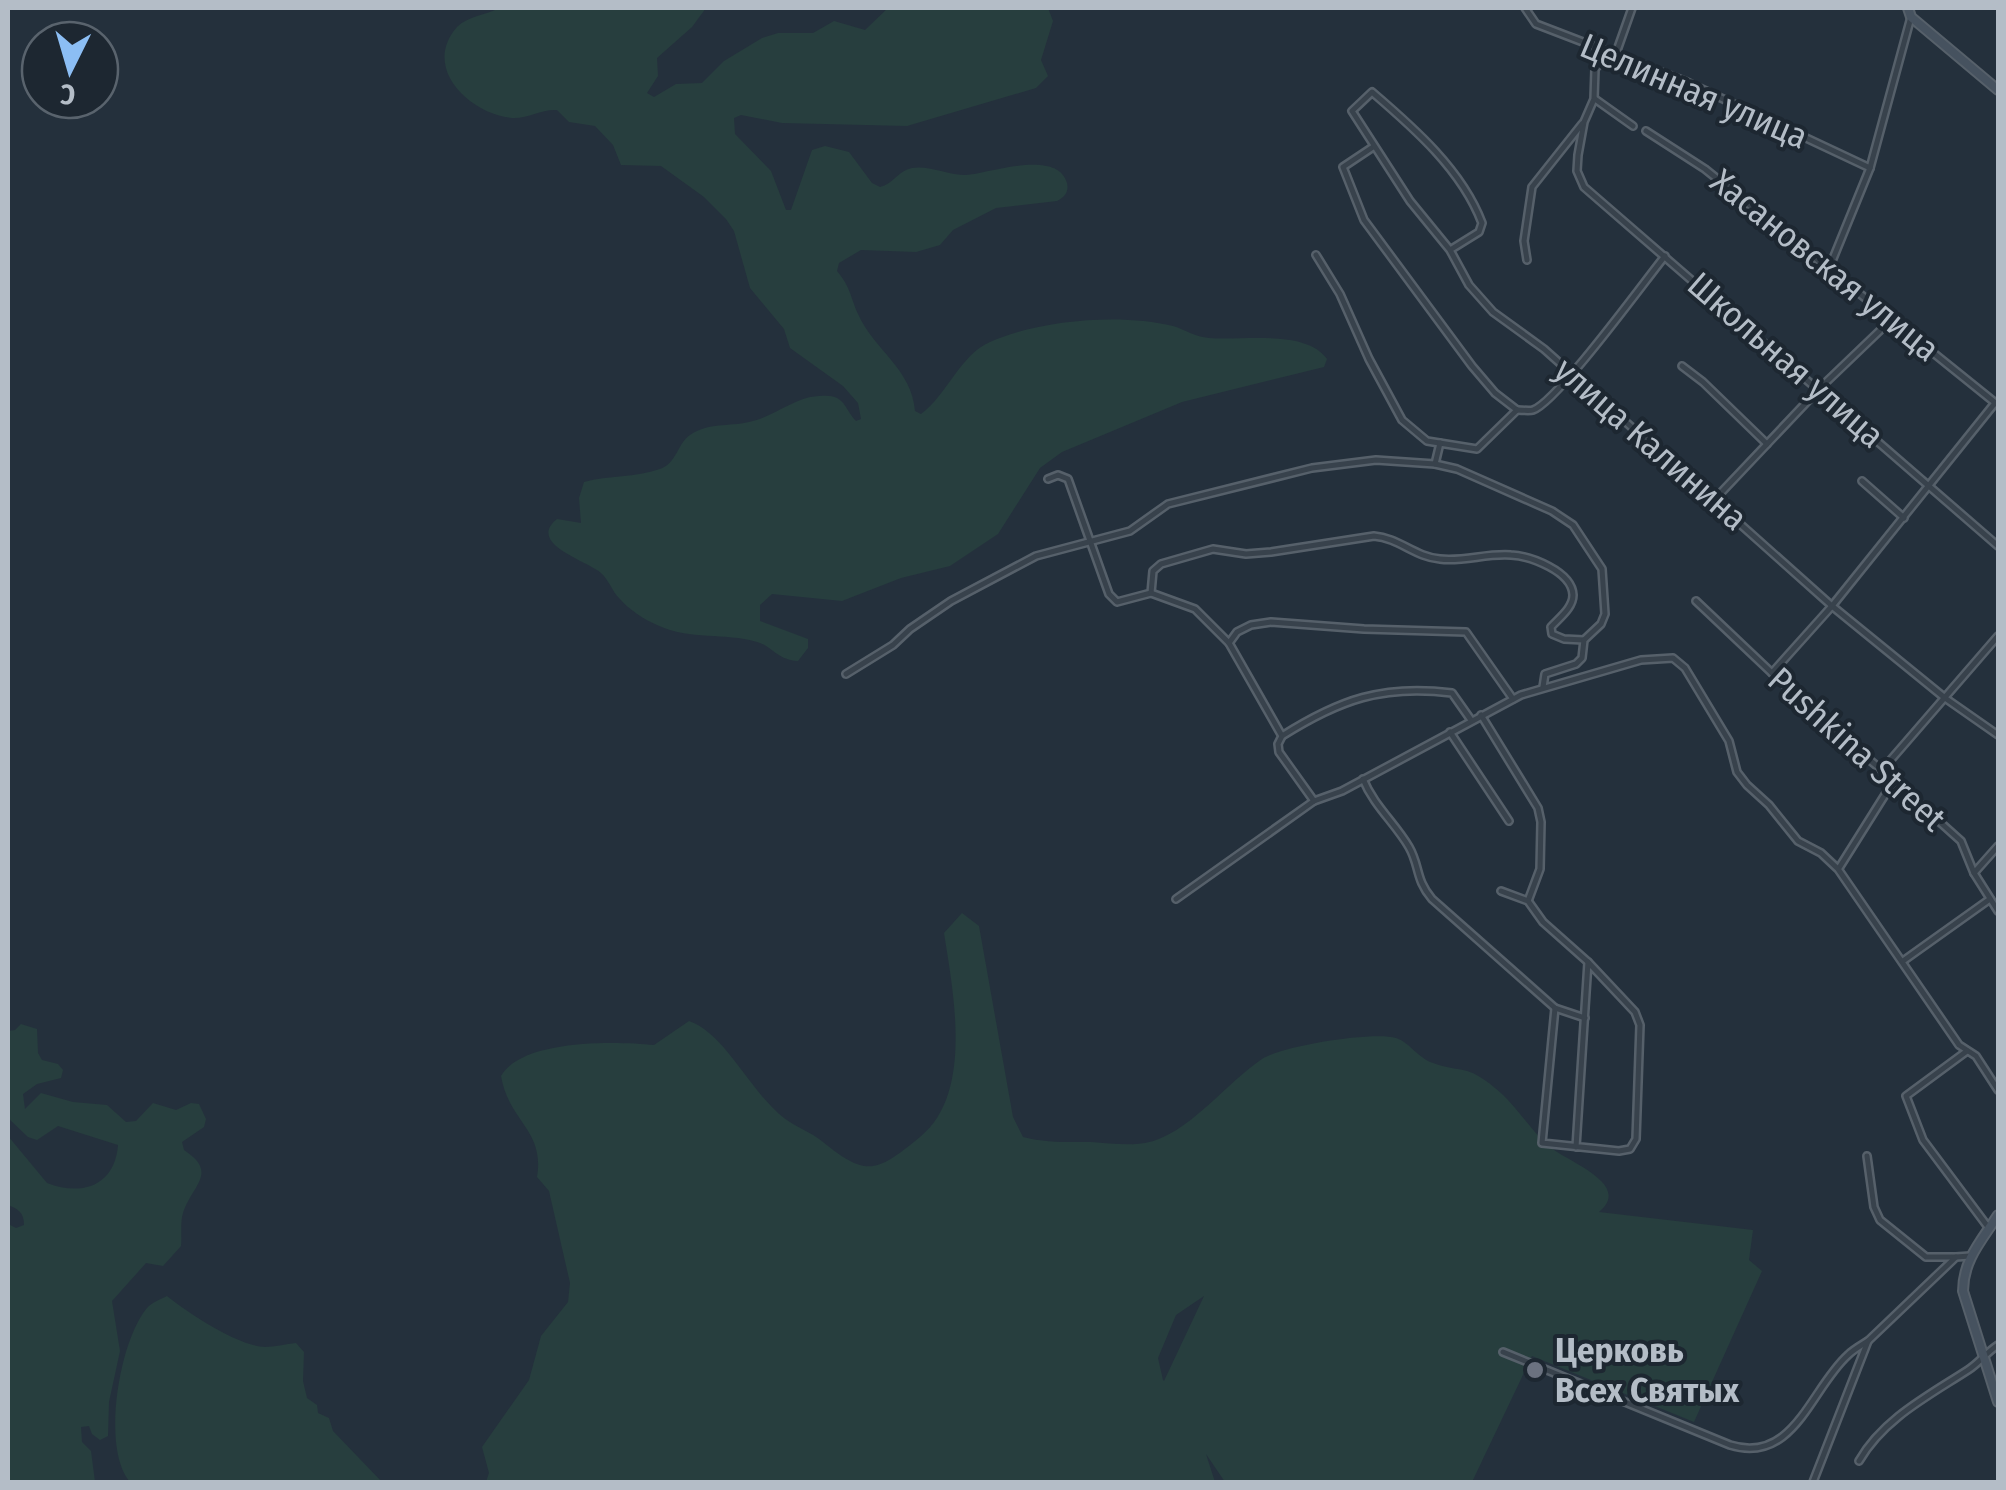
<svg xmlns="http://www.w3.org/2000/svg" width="2006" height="1490" viewBox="0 0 2006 1490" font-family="'Fira Sans Condensed',sans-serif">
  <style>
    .green { fill: #273e3e; fill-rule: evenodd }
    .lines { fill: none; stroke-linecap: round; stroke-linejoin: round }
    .street-casing { stroke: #56606a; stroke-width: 10 }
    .secondary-casing { stroke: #56606a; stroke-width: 12 }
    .street { stroke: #38424c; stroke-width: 5 }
    .secondary { stroke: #46525f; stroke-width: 8 }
    .worship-dot { fill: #6b7280; stroke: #1d2731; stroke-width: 4 }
    .labels { text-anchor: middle; stroke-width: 8; stroke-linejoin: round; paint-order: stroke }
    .street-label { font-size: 35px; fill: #b4bdc7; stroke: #1d2731 }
    .poi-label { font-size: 35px; font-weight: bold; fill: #b4bdc7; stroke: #1d2731; text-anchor: start }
  </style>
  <rect width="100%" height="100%" fill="#24303c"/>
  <g class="green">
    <path d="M499 8H706L692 27 657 58 658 76 647 93 654 97 676 84 702 83 724 61 762 38 778 33H813L834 21 865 30 888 8H1048L1053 21 1041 60 1048 76 1036 88 907 126 782 123 741 115 734 118 735 134 771 171 786 210H791L812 150 825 146 849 152 872 183 880 187C893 184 898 171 912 168 929 165 948 175 966 175 988 174 1057 148 1067 183 1069 192 1065 197 1057 201L996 208 953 230 940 245 916 252 861 250 839 263 837 271C851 288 850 296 858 314 874 350 912 369 915 411L921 414C947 395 960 355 990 342 1039 320 1120 313 1173 326 1186 330 1195 337 1209 338 1242 341 1306 329 1327 359L1324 367 1182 402 1062 452 1040 468 998 534 950 566 901 578 842 601 772 594 760 605V621L808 639V648L798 661C777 660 772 646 757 642 723 632 692 641 657 625 645 620 628 609 619 598 612 591 609 580 601 573 588 561 526 544 557 519L581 523 579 498 584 482C609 475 635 478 660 469 677 463 677 444 690 435 709 422 728 427 749 422 778 416 797 393 829 396 845 397 846 411 856 421L861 419 858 403 843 386 790 348 784 329 750 288 734 231 726 219 704 197 661 166 621 165 613 145 595 126 569 122 557 110C541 109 528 119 512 118 470 114 421 68 457 27 468 16 486 15 499 8Z"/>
    <path d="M962 913 979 926 1013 1117 1023 1137C1046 1143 1068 1142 1091 1142 1108 1143 1128 1146 1145 1143 1187 1136 1227 1082 1262 1059 1281 1046 1373 1031 1396 1038 1409 1042 1418 1058 1433 1063 1461 1073 1467 1064 1495 1088 1514 1103 1528 1126 1546 1144 1564 1161 1634 1183 1599 1212L1753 1230 1749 1260 1762 1271 1694 1422 1532 1356 1472 1482H1225L1206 1454 1215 1482H486L489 1473 482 1447 529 1380 541 1336 568 1302 570 1283 549 1191 537 1177C545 1130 509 1122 501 1076 522 1039 615 1041 654 1045L689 1021C726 1034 750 1092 784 1118 796 1127 811 1132 823 1142 867 1178 877 1172 920 1137 974 1094 953 991 944 933ZM1204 1296 1164 1381 1163 1380 1158 1358 1176 1315Z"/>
    <path d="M21 1024 37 1029 38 1053 42 1060 58 1064 63 1070 61 1078 37 1084 23 1094 25 1109 41 1093 73 1102 107 1105 126 1122 136 1121 153 1103 176 1110 191 1103 199 1104 206 1119 204 1127 182 1142 184 1150C219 1173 192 1185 183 1213 180 1222 182 1236 181 1246L163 1266 146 1263 112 1301 120 1351 109 1402 108 1436 100 1440 92 1434 89 1426 81 1427 82 1442 91 1451 95 1482H8V1224L16 1228 24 1225C24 1212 18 1209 8 1205V1136L47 1183C83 1197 115 1185 118 1145L58 1126 37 1140 28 1137 8 1118V1031L15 1030Z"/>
    <path d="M167 1296C188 1313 238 1346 265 1347 274 1347 286 1344 296 1343L304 1352 303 1381 307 1398 317 1405 318 1413 329 1418 333 1431 382 1482H130C101 1449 119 1341 147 1308 151 1303 161 1299 167 1296Z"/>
  </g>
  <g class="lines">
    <g class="street-casing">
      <g id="street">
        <polyline points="1525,8 1536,24 1687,82 1870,168"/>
        <polyline points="1609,53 1595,69 1594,99 1584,122 1578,155 1577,171 1584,187 1998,546"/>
        <polyline points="1615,56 1632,8"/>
        <polyline points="1595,99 1633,126"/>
        <polyline points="1646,131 1705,169 1998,405"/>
        <polyline points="1373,147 1343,167 1364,220 1472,366 1495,393 1517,410"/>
        <path d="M1450 250 1479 232 1482 223C1462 170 1414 128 1372 92L1352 111 1410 201 1450 250 1469 285 1493 312 1544 349 1832 606 1945 698 1998 735"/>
        <polyline points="1316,255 1340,294 1369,359 1402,420 1427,441 1477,449 1517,410"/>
        <polyline points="1527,260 1524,241 1532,187 1582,124"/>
        <polyline points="1830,266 1870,168 1911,17"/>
        <polyline points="1682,366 1703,382 1767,444"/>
        <path d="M1517 410C1521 410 1530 411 1533 410 1557 402 1644 282 1665 256"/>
        <polyline points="1435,464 1440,443"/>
        <path d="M1048 479 1058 475 1068 479 1109 594 1117 602 1151 593 1153 571 1161 564 1213 549 1246 554 1271 552 1374 536C1399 538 1415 557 1440 559 1463 562 1487 553 1511 555 1530 556 1572 571 1573 595 1573 608 1559 618 1551 627L1552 634 1564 639 1584 640"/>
        <polyline points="1862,481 1904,518"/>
        <polyline points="1715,499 1820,388 1893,318"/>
        <polyline points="1151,593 1195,609 1229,643 1282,736 1278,744 1279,752 1314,801"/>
        <polyline points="1696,601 1829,727 1882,770 1961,841 1974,873 1998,911"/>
        <polyline points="1229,643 1237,632 1251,625 1271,622 1364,629 1466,632 1513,699"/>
        <polyline points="1772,673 1832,606 1995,403"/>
        <polyline points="846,674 893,645 910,629 951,601 1036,556 1130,531 1168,504 1312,468 1376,460 1435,464 1457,469 1552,511 1573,525 1602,569 1605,614 1601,624 1584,640 1582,658 1576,664 1545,674 1543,687"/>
        <polyline points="1481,715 1538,808 1541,822 1540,869 1528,901"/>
        <polyline points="1450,732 1509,821"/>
        <path d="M1282 736C1339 700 1383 684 1452 693L1471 720"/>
        <polyline points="1882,770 1998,636"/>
        <path d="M1363 779C1374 806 1395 823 1409 847 1420 866 1415 879 1432 899L1555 1008 1585 1018"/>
        <polyline points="1839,868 1893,782"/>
        <polyline points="1974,873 1998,846"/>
        <polyline points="1501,891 1528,901 1543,922 1588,962"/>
        <polyline points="1176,899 1314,801 1342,791 1521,695 1641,660 1673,658 1685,668 1729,741 1737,772 1747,785 1769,805 1798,841 1821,853 1838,869 1959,1045 1976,1056 1998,1090"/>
        <polyline points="1903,961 1990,899"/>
        <polyline points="1555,1008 1542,1143 1619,1151 1630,1149 1636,1139 1640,1025 1635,1012 1588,962 1576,1147"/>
        <polyline points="1967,1051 1906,1096 1923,1140 1988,1227"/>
        <polyline points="1867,1156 1874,1207 1880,1220 1926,1257 1956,1257"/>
        <path d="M1503 1352 1730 1445C1794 1465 1811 1388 1848 1355 1854 1349 1862 1345 1868 1341"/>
        <path d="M1859 1461C1883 1419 1928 1396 1968 1370 1979 1363 1987 1352 1998 1345"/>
        <polyline points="1813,1482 1868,1341 1956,1257 1970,1256"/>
      </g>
    </g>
    <g class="secondary-casing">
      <g id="secondary">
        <polyline points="1908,8 1911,17 1998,90"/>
        <path d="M1998 1215C1982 1240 1963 1260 1963 1291L1998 1402"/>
      </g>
    </g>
    <use href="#street" class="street"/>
    <use href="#secondary" class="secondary"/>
  </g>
  <circle class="worship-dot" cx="1535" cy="1370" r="10"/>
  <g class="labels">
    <g class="street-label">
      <text transform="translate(1694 91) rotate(23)" y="12">Целинная улица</text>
      <text transform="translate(1825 265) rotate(39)" y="12">Хасановская улица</text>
      <text transform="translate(1786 360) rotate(41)" y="12">Школьная улица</text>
      <text transform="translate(1651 444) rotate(41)" y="12">улица Калинина</text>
      <text transform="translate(1857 749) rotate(42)" y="12">Pushkina Street</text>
    </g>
    <g class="poi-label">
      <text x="1555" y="1362">Церковь<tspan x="1555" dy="40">Всех Святых</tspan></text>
    </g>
  </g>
  <rect width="2006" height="1490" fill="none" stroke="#b4bdc7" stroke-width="20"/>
  <g transform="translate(70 70) rotate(185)"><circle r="48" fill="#1d2731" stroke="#59636d" stroke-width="2.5"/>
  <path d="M0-8L18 38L0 25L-18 38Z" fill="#8cbef4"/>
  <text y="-15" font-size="28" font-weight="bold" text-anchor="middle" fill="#b4bdc7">С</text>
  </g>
</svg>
